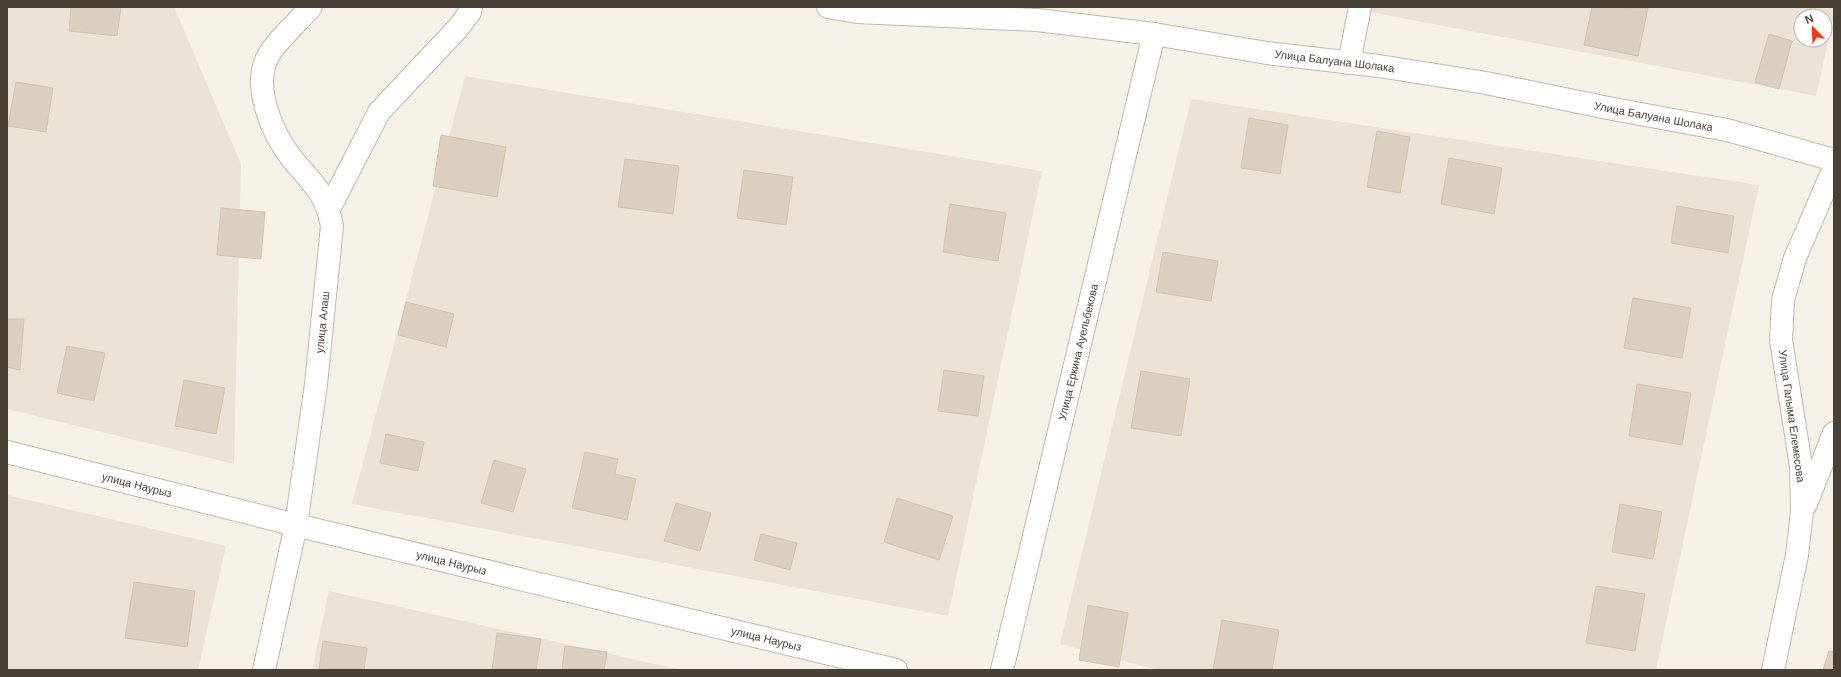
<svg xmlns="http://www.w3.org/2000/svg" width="1841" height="677" viewBox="0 0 1841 677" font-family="Helvetica,sans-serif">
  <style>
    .residential { fill: #eae3d5; fill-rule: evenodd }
    .building { fill: #dbcfbf; stroke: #d3c4ae }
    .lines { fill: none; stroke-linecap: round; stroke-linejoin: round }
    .minor-casing { stroke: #c2b9a9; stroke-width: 24 }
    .minor { stroke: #fff; stroke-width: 22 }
    .labels { text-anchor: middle; stroke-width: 4; stroke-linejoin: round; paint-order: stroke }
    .street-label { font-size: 11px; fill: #494135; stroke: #fff }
  </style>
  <rect width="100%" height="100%" fill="#f5f1e7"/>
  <g class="residential">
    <polygon points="7,7 174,7 241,164 234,464 7,409"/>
    <path d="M1343 7H1834V15L1816 96ZM1801 16H1825V40H1801Z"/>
    <polygon points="465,76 1042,171 948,616 352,504"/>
    <polygon points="1191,99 1759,185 1656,670 1158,670 1060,644"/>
    <polygon points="7,495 226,546 198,670 7,670"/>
    <polygon points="329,591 682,670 312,670"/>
  </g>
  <g class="building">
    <polygon points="71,7 121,7 117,36 69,31"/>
    <polygon points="1592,7 1648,8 1638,56 1584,45"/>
    <polygon points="1769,34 1792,41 1779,89 1755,82"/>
    <polygon points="16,82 53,88 46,132 8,126"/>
    <polygon points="1249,118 1288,125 1280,174 1241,168"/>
    <polygon points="1377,131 1410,137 1400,193 1367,187"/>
    <polygon points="441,135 506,147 497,197 433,186"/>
    <polygon points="1449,158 1502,168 1494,214 1441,204"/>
    <polygon points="625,159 679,166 673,214 618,207"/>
    <polygon points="744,170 793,177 786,225 737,218"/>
    <polygon points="950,204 1006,213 998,261 943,252"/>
    <polygon points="1677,206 1734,216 1728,253 1671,243"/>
    <polygon points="221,208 265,212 261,259 217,255"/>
    <polygon points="1163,252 1218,261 1211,301 1156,292"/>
    <polygon points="1633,298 1691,308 1682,358 1624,348"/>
    <polygon points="406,302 454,314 446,347 398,335"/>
    <polygon points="7,319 24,319 20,370 7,367"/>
    <polygon points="67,346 105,353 94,401 57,393"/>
    <polygon points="944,370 984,376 978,416 938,411"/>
    <polygon points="1141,371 1190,379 1181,436 1131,428"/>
    <polygon points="184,380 225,388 216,434 175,426"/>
    <polygon points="1637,384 1691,393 1682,445 1629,436"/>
    <polygon points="386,434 424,442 418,471 380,463"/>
    <polygon points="585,452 618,459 615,474 636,479 627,520 572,508"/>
    <polygon points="494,460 526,469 513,512 481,503"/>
    <polygon points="897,498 953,516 939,560 884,542"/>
    <polygon points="676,503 711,513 700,551 664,541"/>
    <polygon points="1620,504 1662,512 1653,559 1612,552"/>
    <polygon points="761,534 797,543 790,570 754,560"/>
    <polygon points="134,582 195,591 187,647 125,638"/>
    <polygon points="1596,586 1645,594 1635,651 1586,643"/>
    <polygon points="1088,605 1128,613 1119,667 1079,660"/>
    <polygon points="1222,620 1279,630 1272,670 1213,670"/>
    <polygon points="497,633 541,639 536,670 492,670"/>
    <polygon points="323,641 367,648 364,670 319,670"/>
    <polygon points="565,646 607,652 604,670 562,670"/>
    <polygon points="1829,651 1834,652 1834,670 1823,670"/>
  </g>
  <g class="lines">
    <g class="minor-casing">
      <g id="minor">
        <path id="s1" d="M828 7 857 12 1037 20 1154 34 1267 53 1379 66 1486 83 1608 108 1727 130 1834 160"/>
        <polyline points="1349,63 1360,7"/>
        <polyline points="329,209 379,112 458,28 470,12 471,7"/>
        <path id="s2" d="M7 452 296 525 896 670"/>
        <polyline points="1806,504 1834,433"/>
        <path id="s3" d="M264 670 296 525 316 384 332 226C326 193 313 184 293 160 272 134 250 83 270 53 281 36 298 22 311 7"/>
        <path id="s4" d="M1002 670 1154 34"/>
        <polyline points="1773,670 1797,555 1802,512 1801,466 1781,340 1783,300 1795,258 1834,168"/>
      </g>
    </g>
    <use href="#minor" class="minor"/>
  </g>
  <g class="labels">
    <g class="street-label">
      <text dy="4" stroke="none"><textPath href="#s1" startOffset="510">Улица Балуана Шолака</textPath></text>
      <text dy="4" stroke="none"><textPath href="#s1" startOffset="834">Улица Балуана Шолака</textPath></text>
      <text dy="4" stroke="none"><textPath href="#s3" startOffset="353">улица Алаш</textPath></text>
      <text dy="4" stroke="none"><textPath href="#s4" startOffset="327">Улица Еркина Ауельбекова</textPath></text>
      <text transform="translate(1792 416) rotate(82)" y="4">Улица Галыма Елемесова</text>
      <text dy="4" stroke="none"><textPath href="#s2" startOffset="134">улица Наурыз</textPath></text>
      <text dy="4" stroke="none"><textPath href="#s2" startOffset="458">улица Наурыз</textPath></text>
      <text dy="4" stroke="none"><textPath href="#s2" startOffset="782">улица Наурыз</textPath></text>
    </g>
  </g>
  <rect width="1841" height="677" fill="none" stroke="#494135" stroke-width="16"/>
  <g transform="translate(1813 28) rotate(337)"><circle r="19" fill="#ffffff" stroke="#b6b3ae"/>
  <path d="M0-3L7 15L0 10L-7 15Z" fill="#ff3315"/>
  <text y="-6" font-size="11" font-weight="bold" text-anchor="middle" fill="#494135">N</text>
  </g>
</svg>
